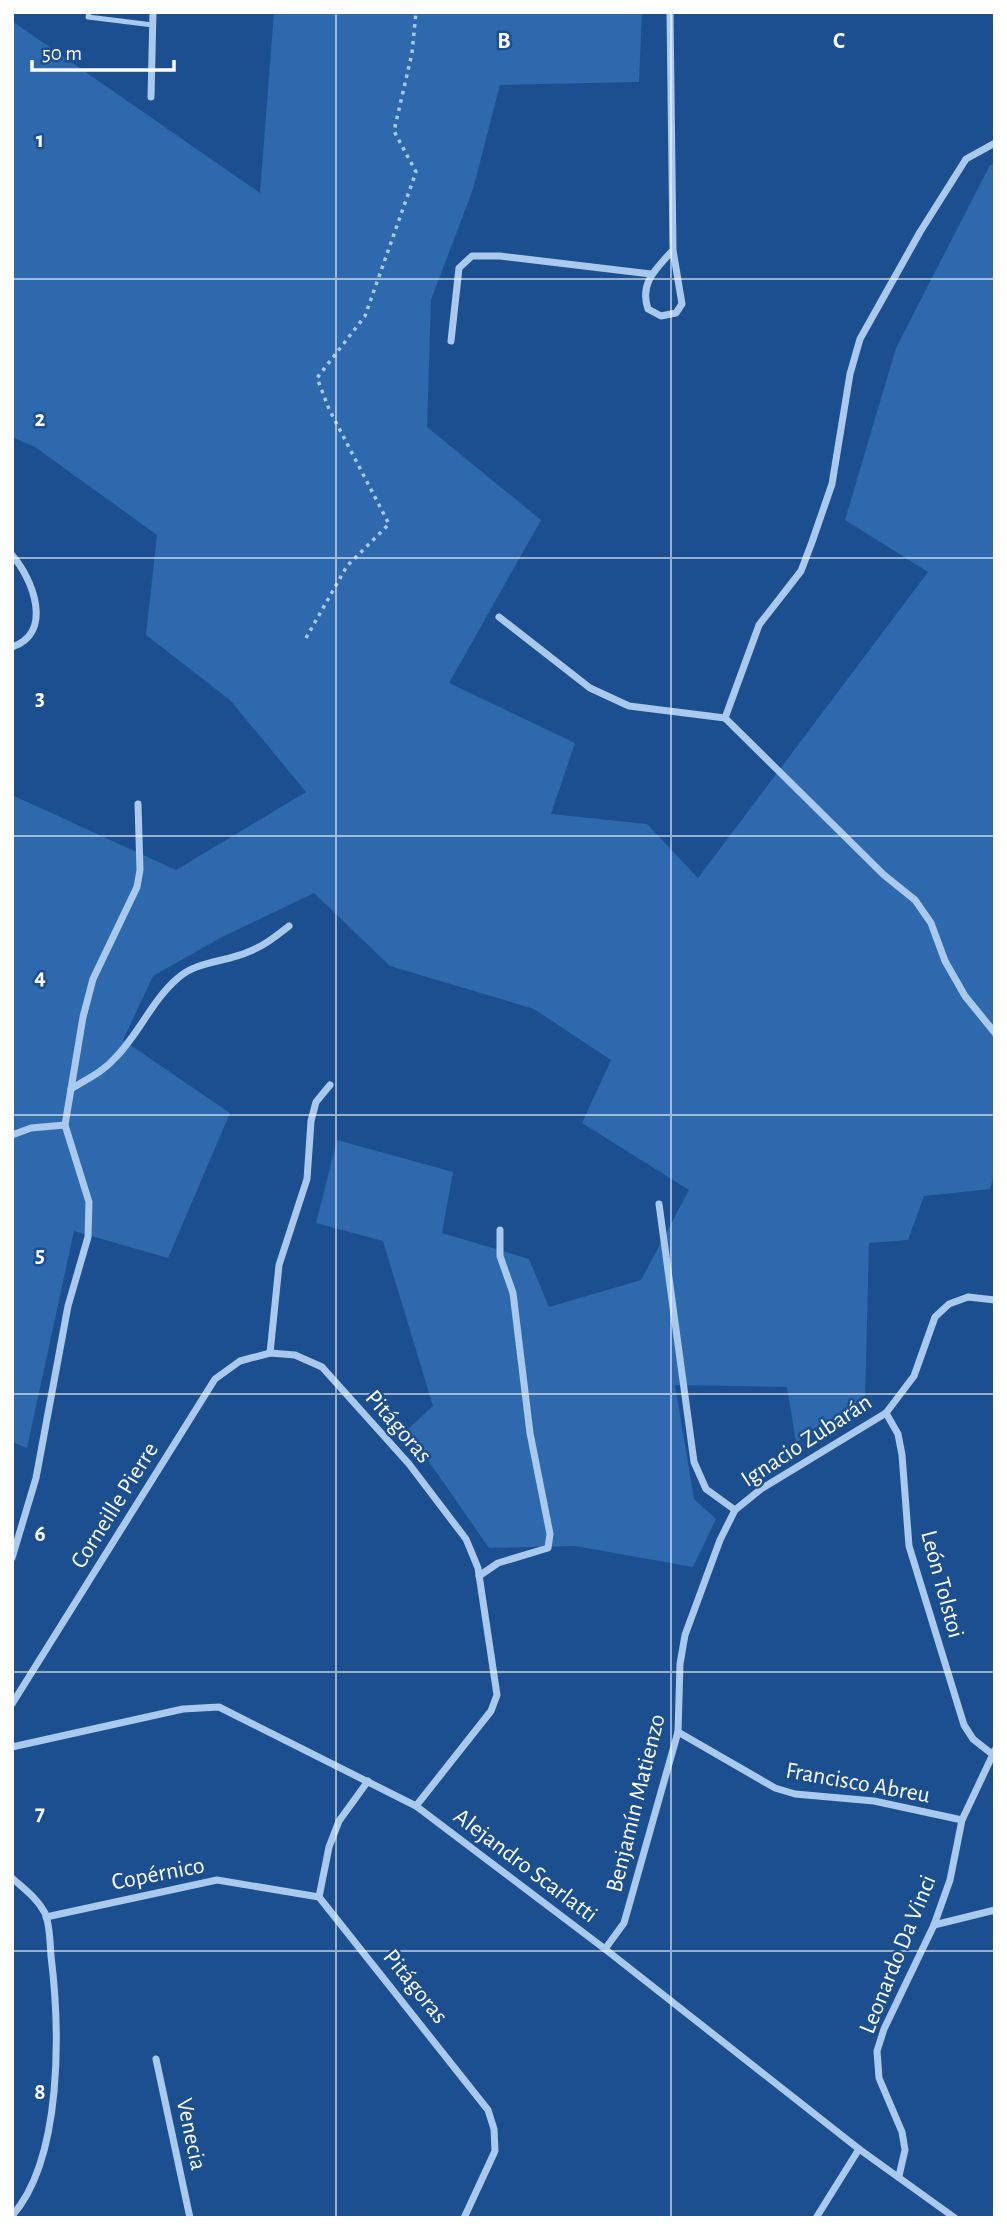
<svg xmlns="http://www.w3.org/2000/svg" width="1007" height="2230" viewBox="0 0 1007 2230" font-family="'Alegreya Sans',sans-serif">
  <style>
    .green { fill: #2e69ad }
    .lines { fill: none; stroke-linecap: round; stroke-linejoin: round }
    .path { stroke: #a9c9ee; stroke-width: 3.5; stroke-dasharray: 3.5 5; stroke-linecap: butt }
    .service { stroke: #a9c9ee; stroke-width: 5 }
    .minor { stroke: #a9c9ee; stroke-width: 7 }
    .grid { fill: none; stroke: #fff; stroke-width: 2; stroke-opacity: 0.55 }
    .labels { text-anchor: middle; stroke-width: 5; stroke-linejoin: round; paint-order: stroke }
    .street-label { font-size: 24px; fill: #fff; stroke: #1b4f8f }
    .grid-label { font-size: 23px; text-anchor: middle; font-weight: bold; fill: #fff; stroke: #1b4f8f; stroke-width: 5; stroke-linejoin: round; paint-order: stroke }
  </style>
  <rect width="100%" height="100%" fill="#1b4f8f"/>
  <polygon class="green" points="274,12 642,12 639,82 500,85 473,189 431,300 427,427 541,520 449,683 575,743 551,814 647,824 698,878 928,572 845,520 896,348 990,165 995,164 995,1172 990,1189 924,1196 908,1240 869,1243 865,1400 796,1442 787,1387 675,1385 694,1499 716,1519 693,1567 575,1546 489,1548 407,1430 433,1406 383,1241 316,1223 337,1140 453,1172 442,1233 529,1259 549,1307 641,1280 689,1190 582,1123 611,1060 534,1009 390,966 314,893 222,937 153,976 123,1040 230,1113 168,1258 74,1231 27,1448 12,1442 12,795 176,870 306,792 230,700 146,635 157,535 35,447 12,437 12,21 260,193"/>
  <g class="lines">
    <polyline class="path" points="306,638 347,566 389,524 329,409 317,378 365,316 416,172 394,131 412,53 416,12"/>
    <polyline class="service" points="89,12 88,17 153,25"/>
    <g class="minor">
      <path d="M670 12 673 250 682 304 676 313 661 316 648 309C639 283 656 269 673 250"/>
      <polyline points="151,97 153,12"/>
      <polyline points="451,341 459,268 472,256 500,256 651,274"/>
      <path d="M12 555C33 579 54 633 12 647"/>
      <polyline points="499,617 590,688 629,706 725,718"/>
      <polyline points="725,718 759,625 801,571 812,542 832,484 850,374 860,339 920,232 966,159 995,143"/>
      <polyline points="725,718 884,875 915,900 931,923 945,961 965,996 995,1033"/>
      <path d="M71 1089C87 1079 103 1072 115 1058 139 1034 152 1000 178 978 197 961 226 962 248 952 264 946 276 936 289 926"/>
      <polyline points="12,1135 31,1128 65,1125"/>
      <polyline points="659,1204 694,1462 706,1489 735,1510"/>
      <polyline points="270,1353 279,1265 307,1179 311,1121 316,1102 330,1085"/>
      <polyline points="886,1413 898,1434 902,1455 909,1546 964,1725 973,1739 992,1754"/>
      <polyline points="12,1558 36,1478 68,1306 88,1237 89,1202 65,1125 83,1017 93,979 137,887 140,870 138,804"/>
      <polyline points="479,1576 498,1563 548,1548 550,1534 530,1433 513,1293 500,1256 500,1230"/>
      <polyline points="12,1704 215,1379 240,1361 270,1353 295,1355 322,1367 409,1464 466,1539 478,1568 497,1695 491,1711 416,1806"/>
      <polyline points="678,1732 775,1788 795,1794 874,1801 962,1820"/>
      <polyline points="12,1747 183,1709 219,1707 416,1806 605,1949 859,2149 955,2218"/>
      <polyline points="368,1781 339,1821 329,1847 319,1897 488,2110 494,2129 495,2151 464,2218"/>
      <path d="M12 1878C24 1889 37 1898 45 1913 50 1925 50 1942 51 1956 60 2029 63 2158 12 2216"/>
      <polyline points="46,1917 217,1880 319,1897"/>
      <polyline points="934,1925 995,1910"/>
      <polyline points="605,1949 624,1923 678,1732 680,1664 685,1635 720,1540 735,1510 761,1489 886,1413 914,1376 935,1317 949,1304 968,1297 995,1300"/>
      <polyline points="156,2059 190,2218"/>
      <polyline points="899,2176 905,2150 902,2132 879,2078 877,2051 884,2029 934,1925 950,1880 962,1820 995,1750"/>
      <polyline points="816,2218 859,2149"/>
    </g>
  </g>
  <path class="grid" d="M336 12V2218M671 12V2218M12 279H995M12 558H995M12 836H995M12 1115H995M12 1394H995M12 1672H995M12 1951H995"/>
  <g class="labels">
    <g class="street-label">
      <text transform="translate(399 1426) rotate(49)" y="8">Pitágoras</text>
      <text transform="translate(806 1440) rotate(-33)" y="8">Ignacio Zubarán</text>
      <text transform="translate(114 1505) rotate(-58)" y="8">Corneille Pierre</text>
      <text transform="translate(943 1584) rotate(75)" y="8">León Tolstoi</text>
      <text transform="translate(858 1782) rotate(10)" y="8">Francisco Abreu</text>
      <text transform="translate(635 1803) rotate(-76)" y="8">Benjamín Matienzo</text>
      <text transform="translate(526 1865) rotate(37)" y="8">Alejandro Scarlatti</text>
      <text transform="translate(158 1873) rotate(-11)" y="8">Copérnico</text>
      <text transform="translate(897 1954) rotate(-68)" y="8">Leonardo Da Vinci</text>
      <text transform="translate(416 1986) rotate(51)" y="8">Pitágoras</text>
      <text transform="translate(192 2134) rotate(78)" y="8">Venecia</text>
    </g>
  </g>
  <g class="grid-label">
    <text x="504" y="48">B</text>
    <text x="839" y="48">C</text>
    <text x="40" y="147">1</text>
    <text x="40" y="426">2</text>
    <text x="40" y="705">3</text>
    <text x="40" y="984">4</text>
    <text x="40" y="1262">5</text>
    <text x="40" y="1541">6</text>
    <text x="40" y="1820">7</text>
    <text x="40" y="2099">8</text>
  </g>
  <rect width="1007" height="2230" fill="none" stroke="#ffffff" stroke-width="28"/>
  <path d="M32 60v10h142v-10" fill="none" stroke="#ffffff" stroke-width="3.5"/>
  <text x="42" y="60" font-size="21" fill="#ffffff" stroke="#1b4f8f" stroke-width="5" paint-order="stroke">50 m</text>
</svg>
